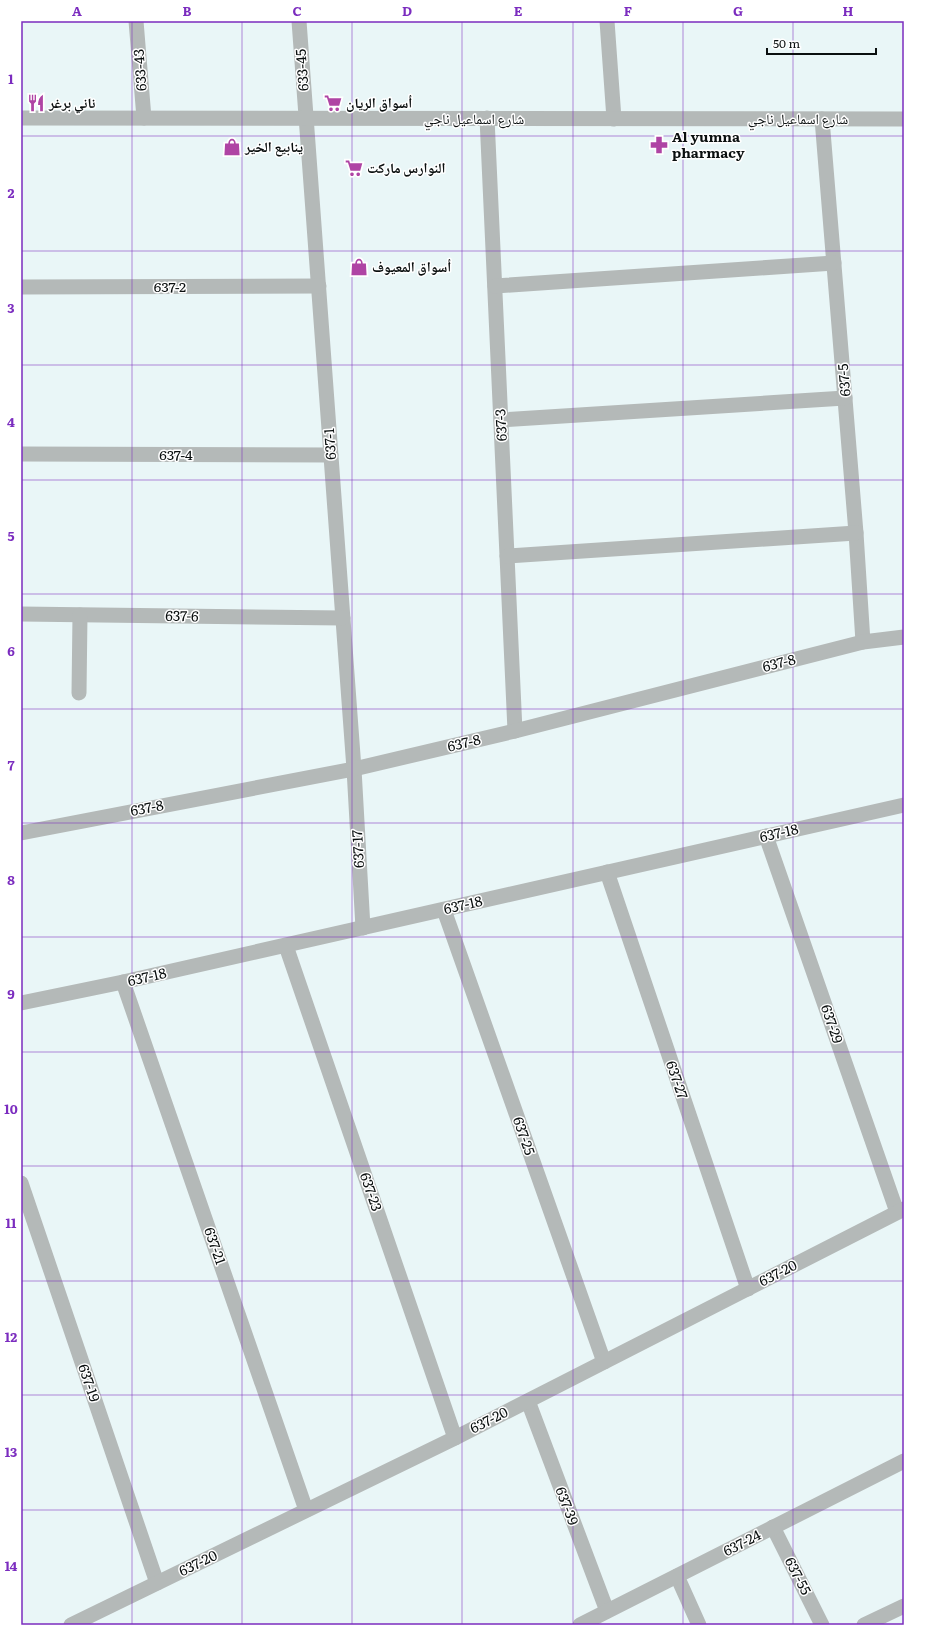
<svg xmlns="http://www.w3.org/2000/svg" width="925" height="1646" viewBox="0 0 925 1646" font-family="Literata,'Noto Naskh Arabic',serif">
  <style>
    .lines { fill: none; stroke-linecap: round; stroke-linejoin: round }
    .minor { stroke: #b4b9b8; stroke-width: 15 }
    .grid { fill: none; stroke: #7b2cbf; stroke-width: 1; stroke-opacity: 0.55 }
    .labels { text-anchor: middle; stroke-width: 3; stroke-linejoin: round; paint-order: stroke }
    .street-label { font-size: 14px; fill: #0a0f0f; stroke: #fff }
    .poi-label { font-size: 14px; font-weight: bold; fill: #0a0f0f; stroke: #fff; text-anchor: start }
    .neatline { fill: none; stroke: #7b2cbf; stroke-width: 1.5 }
    .grid-label { font-size: 13px; text-anchor: middle; font-weight: bold; fill: #7b2cbf }
  </style>
  <rect width="100%" height="100%" fill="#e9f6f7"/>
  <g class="lines">
    <g class="minor">
      <polyline points="136,21 144,118"/>
      <polyline points="299,21 354,769 363,928"/>
      <polyline points="607,21 614,119"/>
      <polyline points="21,118 904,119"/>
      <polyline points="487,118 515,731"/>
      <polyline points="822,119 856,533 863,642"/>
      <polyline points="495,286 834,263"/>
      <polyline points="21,287 319,286"/>
      <polyline points="501,420 845,398"/>
      <polyline points="21,454 331,455"/>
      <polyline points="507,556 856,533"/>
      <polyline points="21,614 343,618"/>
      <polyline points="79,693 80,615"/>
      <polyline points="21,833 354,769 515,731 863,642 904,637"/>
      <polyline points="766,836 897,1212"/>
      <polyline points="607,872 748,1289"/>
      <polyline points="444,910 604,1362"/>
      <polyline points="286,946 455,1438"/>
      <polyline points="123,982 306,1510"/>
      <polyline points="21,1003 123,982 904,805"/>
      <polyline points="21,1183 157,1583"/>
      <polyline points="528,1401 607,1611"/>
      <polyline points="773,1527 822,1625"/>
      <polyline points="677,1576 699,1625"/>
      <polyline points="71,1625 455,1438 904,1209"/>
      <polyline points="580,1625 904,1461"/>
      <polyline points="864,1625 904,1606"/>
    </g>
  </g>
  <path class="grid" d="M132 21V1625M242 21V1625M352 21V1625M462 21V1625M573 21V1625M683 21V1625M793 21V1625M21 136H904M21 251H904M21 365H904M21 480H904M21 594H904M21 709H904M21 823H904M21 937H904M21 1052H904M21 1166H904M21 1281H904M21 1395H904M21 1510H904"/>
  <defs>
    <g id="restaurant-bare" transform="scale(1.38)"><path d="M-5-6h1v4h1v-4h1v4h1v-4h1v5L-1.5 .5V6h-2V.5L-5-1ZM5-6V6H3V1.5H1.5Q1.5-4 5-6Z" fill="#af44a4" stroke="#fff" stroke-width="2.5" paint-order="stroke"/></g>
    <g id="supermarket-bare" transform="scale(1.38)"><path d="M-6-5.5h2.5l.6 2H6L4.5 2H-2.5L-4.4-4H-6ZM-1.5 3.2a1.3 1.3 0 1 0 .1 0ZM3 3.2a1.3 1.3 0 1 0 .1 0Z" fill="#af44a4" stroke="#fff" stroke-width="2.5" paint-order="stroke"/></g>
    <g id="pharmacy-bare" transform="scale(1.38)"><path d="M-2-6h4v4h4v4h-4v4h-4v-4h-4v-4h4Z" fill="#af44a4" stroke="#fff" stroke-width="2.5" paint-order="stroke"/></g>
    <g id="shop-bare" transform="scale(1.38)"><path d="M-5-2.5h2.3a2.7 3.5 0 0 1 5.4 0H5L5.5 6h-11ZM-1.5-2.5h3a1.5 2.3 0 0 0-3 0Z" fill="#af44a4" stroke="#fff" stroke-width="2.5" paint-order="stroke"/></g>
  </defs>
  <g fill-rule="evenodd">
    <use href="#restaurant-bare" x="36" y="103"/>
    <use href="#supermarket-bare" x="333" y="103"/>
    <use href="#pharmacy-bare" x="659" y="145"/>
    <use href="#shop-bare" x="232" y="147"/>
    <use href="#supermarket-bare" x="354" y="168"/>
    <use href="#shop-bare" x="359" y="267"/>
  </g>
  <g class="labels">
    <g class="street-label">
      <text transform="translate(140 70) rotate(-94)" y="5">633-43</text>
      <text transform="translate(302 70) rotate(-94)" y="5">633-45</text>
      <text x="474" y="124">شارع اسماعيل ناجي</text>
      <text x="798" y="124">شارع اسماعيل ناجي</text>
      <text x="170" y="292">637-2</text>
      <text transform="translate(844 380) rotate(-95)" y="5">637-5</text>
      <text transform="translate(501 425) rotate(-93)" y="5">637-3</text>
      <text transform="translate(330 444) rotate(-94)" y="5">637-1</text>
      <text x="176" y="460">637-4</text>
      <text transform="translate(182 616) rotate(1)" y="5">637-6</text>
      <text transform="translate(779 663) rotate(-14)" y="5">637-8</text>
      <text transform="translate(464 743) rotate(-13)" y="5">637-8</text>
      <text transform="translate(147 808) rotate(-11)" y="5">637-8</text>
      <text transform="translate(779 833) rotate(-13)" y="5">637-18</text>
      <text transform="translate(358 849) rotate(-93)" y="5">637-17</text>
      <text transform="translate(463 905) rotate(-13)" y="5">637-18</text>
      <text transform="translate(147 977) rotate(-13)" y="5">637-18</text>
      <text transform="translate(832 1024) rotate(71)" y="5">637-29</text>
      <text transform="translate(677 1080) rotate(71)" y="5">637-27</text>
      <text transform="translate(524 1136) rotate(71)" y="5">637-25</text>
      <text transform="translate(371 1192) rotate(71)" y="5">637-23</text>
      <text transform="translate(215 1246) rotate(71)" y="5">637-21</text>
      <text transform="translate(778 1273) rotate(-27)" y="5">637-20</text>
      <text transform="translate(89 1383) rotate(71)" y="5">637-19</text>
      <text transform="translate(489 1420) rotate(-27)" y="5">637-20</text>
      <text transform="translate(567 1506) rotate(69)" y="5">637-39</text>
      <text transform="translate(742 1543) rotate(-27)" y="5">637-24</text>
      <text transform="translate(198 1563) rotate(-26)" y="5">637-20</text>
      <text transform="translate(798 1576) rotate(63)" y="5">637-55</text>
    </g>
    <g class="poi-label">
      <text x="49" y="108">ناني برغر</text>
      <text x="346" y="108">أسواق الريان</text>
      <text x="672" y="142">Al yumna<tspan x="672" dy="16">pharmacy</tspan></text>
      <text x="245" y="152">ينابيع الخير</text>
      <text x="367" y="173">النوارس ماركت</text>
      <text x="372" y="272">أسواق المعيوف</text>
    </g>
  </g>
  <rect width="925" height="1646" fill="none" stroke="#ffffff" stroke-width="44"/>
  <path d="M767 48v6h109v-6" fill="none" stroke="#0a0f0f" stroke-width="2"/>
  <text x="773" y="48" font-size="12" fill="#0a0f0f" stroke="#ffffff" stroke-width="3" paint-order="stroke">50 m</text>
  <rect x="22" y="22" width="881" height="1602" class="neatline"/>
  <g class="grid-label">
    <text x="77" y="16">A</text>
    <text x="187" y="16">B</text>
    <text x="297" y="16">C</text>
    <text x="407" y="16">D</text>
    <text x="518" y="16">E</text>
    <text x="628" y="16">F</text>
    <text x="738" y="16">G</text>
    <text x="848" y="16">H</text>
    <text x="11" y="84">1</text>
    <text x="11" y="198">2</text>
    <text x="11" y="313">3</text>
    <text x="11" y="427">4</text>
    <text x="11" y="541">5</text>
    <text x="11" y="656">6</text>
    <text x="11" y="770">7</text>
    <text x="11" y="885">8</text>
    <text x="11" y="999">9</text>
    <text x="11" y="1114">10</text>
    <text x="11" y="1228">11</text>
    <text x="11" y="1342">12</text>
    <text x="11" y="1457">13</text>
    <text x="11" y="1571">14</text>
  </g>
</svg>
